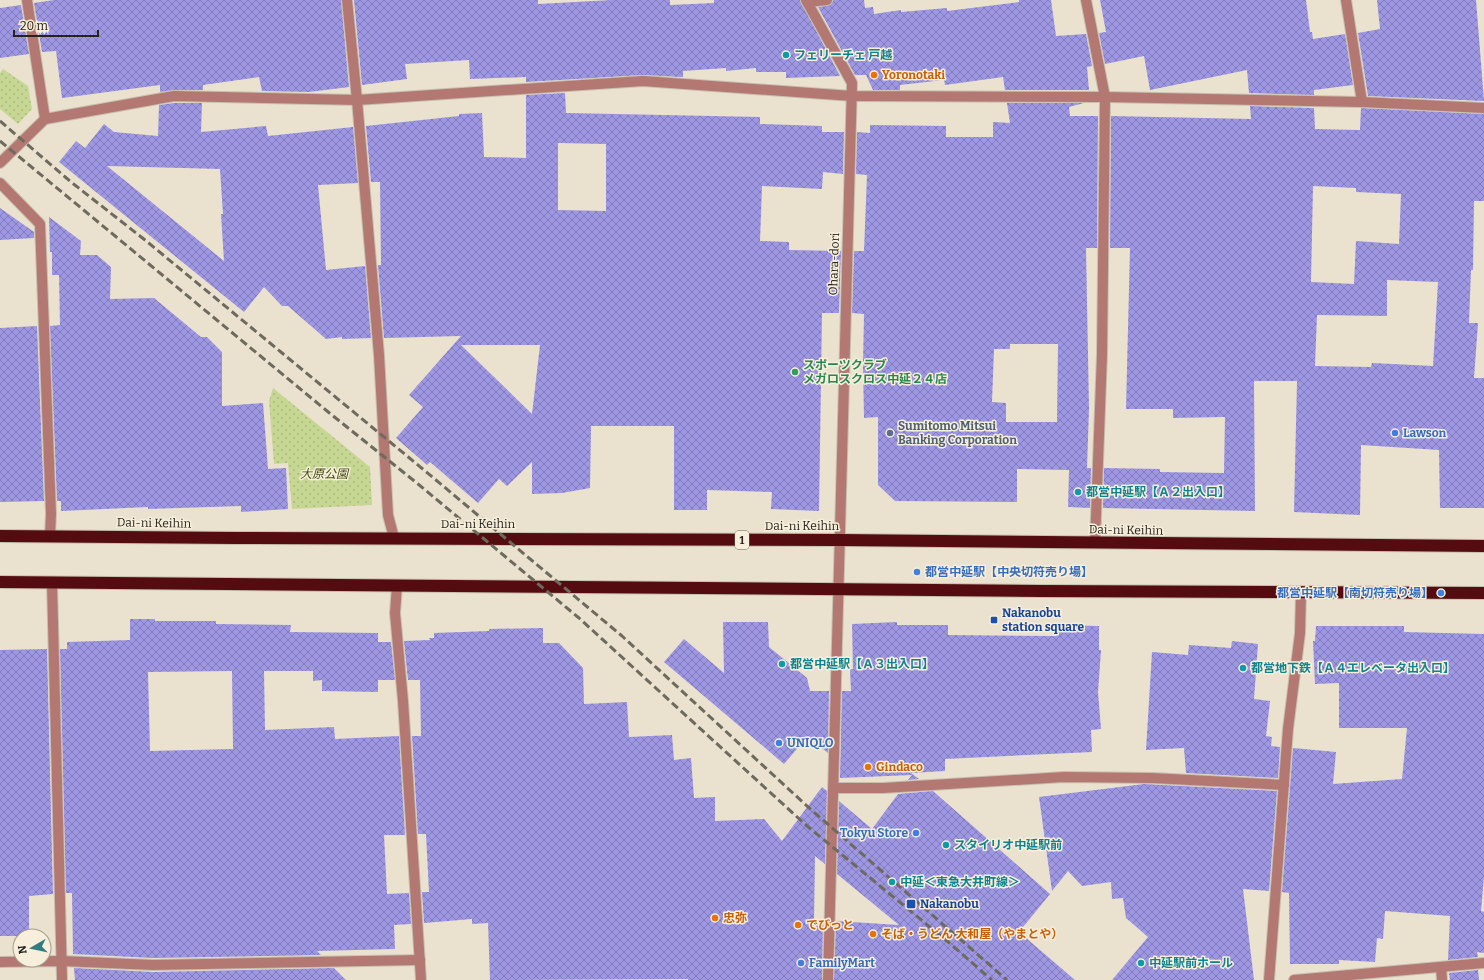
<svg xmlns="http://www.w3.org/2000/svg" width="1484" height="980" viewBox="0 0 1484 980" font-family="Bitter,'Noto Sans JP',serif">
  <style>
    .park { fill: url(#park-dots) }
    .building { fill: url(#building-cross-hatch); fill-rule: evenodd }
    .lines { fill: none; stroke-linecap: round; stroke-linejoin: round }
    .minor-casing { stroke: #c7c0af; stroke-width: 12 }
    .highway-casing { stroke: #c7c0af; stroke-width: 14 }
    .minor { stroke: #b47873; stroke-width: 10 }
    .highway { stroke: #540c10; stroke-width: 12 }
    .rail { stroke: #6e6a5e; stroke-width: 3; stroke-dasharray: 8 4; stroke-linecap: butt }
    .culture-dot { fill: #0f9aa8; stroke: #f7efdc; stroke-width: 1.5 }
    .food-dot { fill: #e8710a; stroke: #f7efdc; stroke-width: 1.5 }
    .leisure-dot { fill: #2e9e5b; stroke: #f7efdc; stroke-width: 1.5 }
    .service-dot { fill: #5c6f8a; stroke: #f7efdc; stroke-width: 1.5 }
    .shop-dot { fill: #3f7fe0; stroke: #f7efdc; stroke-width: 1.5 }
    .transit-dot { fill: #1a4fb4; stroke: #f7efdc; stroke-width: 1.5 }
    .labels { text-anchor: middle; stroke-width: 3; stroke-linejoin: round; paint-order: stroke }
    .shield { fill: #f7efdc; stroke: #656056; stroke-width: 1 }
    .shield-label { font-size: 11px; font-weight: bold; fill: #26231c }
    .culture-label { font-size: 12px; font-weight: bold; fill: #0d838f; stroke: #f7efdc; text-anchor: start }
    .food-label { font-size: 12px; font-weight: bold; fill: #c56008; stroke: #f7efdc; text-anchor: start }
    .street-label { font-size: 12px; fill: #26231c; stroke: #f7efdc }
    .leisure-label { font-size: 12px; font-weight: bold; fill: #27864d; stroke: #f7efdc; text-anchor: start }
    .service-label { font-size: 12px; font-weight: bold; fill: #4e5e75; stroke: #f7efdc; text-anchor: start }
    .shop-label { font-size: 12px; font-weight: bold; fill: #366cbe; stroke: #f7efdc; text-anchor: start }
    .park-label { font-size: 12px; font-style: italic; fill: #3e4909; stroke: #f7efdc }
    .transit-label { font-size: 12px; font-weight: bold; fill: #164399; stroke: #f7efdc; text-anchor: start }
  </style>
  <defs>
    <pattern id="park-dots" width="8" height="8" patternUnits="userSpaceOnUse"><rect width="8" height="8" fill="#c6d793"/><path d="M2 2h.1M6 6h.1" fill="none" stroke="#aab87e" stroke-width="1.8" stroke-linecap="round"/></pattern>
    <pattern id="building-cross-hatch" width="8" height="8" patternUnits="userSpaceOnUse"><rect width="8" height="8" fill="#9e97e4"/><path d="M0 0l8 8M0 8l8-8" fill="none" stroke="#817bb8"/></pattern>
  </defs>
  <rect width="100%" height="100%" fill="#eae2cf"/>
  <g class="park">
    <polygon points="3,69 28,86 32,109 18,124 0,109 0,73"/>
    <polygon points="273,388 370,467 372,505 292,509 288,463 274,464 269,401"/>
  </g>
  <g class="building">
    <polygon points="54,0 341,0 349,87 309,92 262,91 259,77 203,85 203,90 174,90 160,92 160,85 62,98 56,51 42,52 34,3"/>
    <polygon points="354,0 538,0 538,4 612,0 670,0 670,5 714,3 714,0 800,0 840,76 786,78 786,72 756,72 756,68 726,71 726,68 683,71 683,77 680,77 643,75 526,82 526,77 470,79 469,60 405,64 407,79 362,85"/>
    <polygon points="833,0 864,0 865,8 873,7 874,14 901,10 901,12 947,8 947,11 1019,2 1019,0 1051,0 1056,36 1086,34 1092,66 1087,67 1089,90 1005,90 1003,77 945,85 944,80 900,85 900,90 873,90 866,75 855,75 818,7 830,5"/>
    <polygon points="1100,0 1306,0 1310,32 1312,32 1313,39 1345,34 1353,85 1314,90 1314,95 1249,93 1247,70 1150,90 1144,56 1105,64 1099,33 1106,32"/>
    <polygon points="1377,0 1476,0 1484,101 1368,96 1358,33 1380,29"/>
    <polygon points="21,5 29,54 0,58 0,8"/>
    <path d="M565 93 566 113 760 117V124L822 126V132H844L843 174 823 172 822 189 762 186 760 241 789 242V250L841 251 839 313H822L819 511 771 509 772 492 707 490V510H674V426H591L590 488 562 493 532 494V462L507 486 499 479 478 503 430 462 427 465 396 438 423 407 409 395 461 336 384 338 378 265H381L380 182H371L366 126 459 116V114L482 113 484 157 526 158V95ZM558 143 606 144V211L558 210ZM461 345H540L532 414Z"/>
    <path d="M174 103H202L201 132 266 126 268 136 353 127 358 183 318 185 326 270 365 266 371 338 342 339V337L326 339 288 306H282L264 287 244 312 59 162 76 141 85 148 104 124 114 132 158 136 159 105ZM107 166 220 169 223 214H221L224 261Z"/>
    <path d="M1007 103H1084L1069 107 1070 116H1098L1097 248H1086L1089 409 1087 468H1091L1090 508 1068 507 1069 470 1017 469V502L895 501 878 485V417L864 418 863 365 864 314 852 313 854 251H864L867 175 856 174 857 132 870 133V125L946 126V137H993V122L1010 123ZM1010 344H1058L1057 422H1006V403L992 402 994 349H1010Z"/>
    <path d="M1250 106 1314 108 1315 129 1360 130 1361 108 1484 114V201H1474L1473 270H1471L1469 323H1478L1474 378H1484V508H1440L1439 450 1361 445 1360 515 1294 512 1297 381H1254L1255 511 1103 508 1104 468 1160 469V472L1224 473 1225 417 1173 418V409H1126L1130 248H1110L1111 116 1251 119ZM1313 186 1356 188V192L1401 194 1399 244 1356 241 1354 284 1311 282ZM1387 280 1438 282 1433 366 1372 363 1371 367 1315 366 1317 315 1387 316Z"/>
    <polygon points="0,208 34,232 34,238 0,240"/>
    <polygon points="49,217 81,241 80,255 97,255 111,267 110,299 154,298 201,337 207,337 222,352 222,406 263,403 268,469 286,468 288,509 241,512 241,506 148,509 148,507 61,511 61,501 57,501 50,326 60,325 59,275 52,275 52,252 50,252"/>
    <polygon points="37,326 44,501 0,502 0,328"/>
    <path d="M130 619H155V621H216V624L291 625 290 632 378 633V642H391L395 680H378V692L322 691V680L313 681V671H264L265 730 334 727 335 739 399 736 405 835H384L387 894 409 893 411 924 394 925 395 949 317 951 321 955 153 958 73 954 72 893H66L60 649H67V642L130 640ZM232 671 233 749 150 751 148 672Z"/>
    <polygon points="723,622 768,622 769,647 807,678 810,691 829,691 828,753 808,736 784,764 664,662 684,639 724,673"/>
    <polygon points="897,622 897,625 948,625 948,635 1056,636 1056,625 1099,626 1099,650 1101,650 1098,692 1101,729 1091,730 1092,752 945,759 945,771 911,773 919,779 908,780 912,775 840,778 842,691 851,691 850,669 853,669 852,624"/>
    <polygon points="1316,626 1404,626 1404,632 1484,634 1484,876 1481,911 1484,912 1484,953 1477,952 1478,957 1448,960 1450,916 1385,911 1383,939 1377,938 1375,962 1339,960 1339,964 1290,964 1289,893 1282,892 1293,748 1336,752 1333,784 1402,779 1407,728 1339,728 1339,683 1315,684 1313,641 1315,641"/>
    <polygon points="543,628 543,643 559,643 583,668 584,704 627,702 629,737 672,735 674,760 691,758 694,798 715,797 715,821 764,819 782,841 822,787 827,791 825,864 815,856 814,920 823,920 822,980 688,980 688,979 490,980 488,923 472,924 472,919 424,923 422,892 429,892 426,834 418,834 412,736 421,736 420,680 408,680 404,641 430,640 429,638 434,638 434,633 489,631 489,629"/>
    <polygon points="1232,641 1258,644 1254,699 1270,701 1266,736 1272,737 1271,746 1280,747 1278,778 1186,773 1184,748 1146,750 1152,652 1188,655 1189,645 1231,648"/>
    <polygon points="47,649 53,894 29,896 29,936 0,936 0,650"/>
    <polygon points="1144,784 1277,791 1269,891 1243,889 1254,980 1112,980 1148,937 1126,918 1123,898 1112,899 1111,882 1082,886 1068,871 1052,891 1039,797"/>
    <polygon points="933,791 1050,894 1019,932 1075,980 834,980 836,921 899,925 837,874 839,801 872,829 898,794"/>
    <polygon points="74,968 153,972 334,968 346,980 75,980"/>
    <polygon points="1478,970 1479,980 1450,980 1449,973"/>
  </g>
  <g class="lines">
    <g class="minor-casing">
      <g id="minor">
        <polyline points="347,0 357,100 379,355 388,515 394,538"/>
        <polyline points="806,0 852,83 828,980"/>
        <polyline points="1086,0 1105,97 1102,354 1095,543"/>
        <polyline points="1346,0 1362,102"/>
        <polyline points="807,2 827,0"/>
        <polyline points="45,119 174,96 357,100 643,81 852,96 1105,97 1362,102 1484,108"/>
        <polyline points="0,163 45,119 27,0"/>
        <polyline points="0,183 40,224 51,514 50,536"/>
        <polyline points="52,583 62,980"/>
        <polyline points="397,586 395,613 403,701 421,980"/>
        <polyline points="834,788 883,788 1064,777 1152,778 1284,785"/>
        <polyline points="0,962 62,961 153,965 420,960"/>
        <polyline points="1441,967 1442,980"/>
        <polyline points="1269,980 1288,729 1300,633 1301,592"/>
        <polyline points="1294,980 1484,963"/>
      </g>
    </g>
    <g class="highway-casing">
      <g id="highway">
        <polyline points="0,536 236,538 840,540 1484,546"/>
        <polyline points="0,582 1042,591 1484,593"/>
      </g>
    </g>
    <use href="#minor" class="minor"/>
    <use href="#highway" class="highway"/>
    <g class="rail">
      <polyline points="0,121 71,182 145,240 424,470 622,636 807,806 1007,980"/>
      <polyline points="0,141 327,411 418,484 579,618 807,826 947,941 992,980"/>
    </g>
  </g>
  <g class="culture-dot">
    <circle cx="786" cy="55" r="4"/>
    <circle cx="1078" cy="492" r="4"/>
    <circle cx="782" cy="664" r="4"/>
    <circle cx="1243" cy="668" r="4"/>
    <circle cx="946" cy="845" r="4"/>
    <circle cx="892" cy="882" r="4"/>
    <circle cx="1141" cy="963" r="4"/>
  </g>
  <g class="food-dot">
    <circle cx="874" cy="75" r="4"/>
    <circle cx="868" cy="767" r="4"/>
    <circle cx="715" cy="918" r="4"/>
    <circle cx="798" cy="925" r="4"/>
    <circle cx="873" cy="934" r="4"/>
  </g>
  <circle class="leisure-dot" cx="795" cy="372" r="4"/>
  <circle class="service-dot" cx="890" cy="433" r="4"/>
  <g class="shop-dot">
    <circle cx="1395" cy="433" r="4"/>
    <circle cx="917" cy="572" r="4"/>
    <circle cx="1441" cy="593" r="4"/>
    <circle cx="779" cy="743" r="4"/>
    <circle cx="916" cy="833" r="4"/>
    <circle cx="801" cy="963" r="4"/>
  </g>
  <g class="transit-dot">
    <rect x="990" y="616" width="8" height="8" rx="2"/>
    <rect x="906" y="899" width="10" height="10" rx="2"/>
  </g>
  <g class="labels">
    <rect class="shield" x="735" y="531" width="14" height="18" rx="3"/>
    <g class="shield-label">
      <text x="742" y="544">1</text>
    </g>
    <g class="culture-label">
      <text x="794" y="59">フェリーチェ 戸越</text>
      <text x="1086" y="496">都営中延駅【Ａ２出入口】</text>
      <text x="790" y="668">都営中延駅【Ａ３出入口】</text>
      <text x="1251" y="672">都営地下鉄【Ａ４エレベータ出入口】</text>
      <text x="954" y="849">スタイリオ中延駅前</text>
      <text x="900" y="886">中延＜東急大井町線＞</text>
      <text x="1149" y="967">中延駅前ホール</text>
    </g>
    <g class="food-label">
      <text x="882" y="79">Yoronotaki</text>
      <text x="876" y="771">Gindaco</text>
      <text x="723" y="922">忠弥</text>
      <text x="806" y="929">でびっと</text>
      <text x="881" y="938">そば・うどん 大和屋（やまとや）</text>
    </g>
    <g class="street-label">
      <text transform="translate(834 264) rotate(-88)" y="4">Ohara-dori</text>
      <text transform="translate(154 523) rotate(1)" y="4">Dai-ni Keihin</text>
      <text x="478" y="528">Dai-ni Keihin</text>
      <text x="802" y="530">Dai-ni Keihin</text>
      <text transform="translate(1126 530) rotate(1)" y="4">Dai-ni Keihin</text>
    </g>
    <g class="leisure-label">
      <text x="803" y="369">スポーツクラブ<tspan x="803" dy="14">メガロスクロス中延２４店</tspan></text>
    </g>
    <g class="service-label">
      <text x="898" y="430">Sumitomo Mitsui<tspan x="898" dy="14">Banking Corporation</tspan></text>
    </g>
    <g class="shop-label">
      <text x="1403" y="437">Lawson</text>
      <text x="925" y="576">都営中延駅【中央切符売り場】</text>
      <text x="1433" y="597" text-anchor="end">都営中延駅【南切符売り場】</text>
      <text x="787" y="747">UNIQLO</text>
      <text x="908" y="837" text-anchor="end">Tokyu Store</text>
      <text x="809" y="967">FamilyMart</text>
    </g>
    <g class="park-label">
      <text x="324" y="478">大原公園</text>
    </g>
    <g class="transit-label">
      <text x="1002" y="617">Nakanobu<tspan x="1002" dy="14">station square</tspan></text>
      <text x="920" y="908">Nakanobu</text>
    </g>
  </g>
  <g transform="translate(32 948) rotate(261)"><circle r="19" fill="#f7efdc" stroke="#a39d8f"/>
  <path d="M0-3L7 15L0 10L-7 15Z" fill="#337c81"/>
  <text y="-6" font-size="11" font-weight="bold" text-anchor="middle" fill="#26231c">N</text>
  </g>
  <path d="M14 30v6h84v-6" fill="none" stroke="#26231c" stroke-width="2"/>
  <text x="20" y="30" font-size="12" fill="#26231c" stroke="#f7efdc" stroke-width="3" paint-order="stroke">20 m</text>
</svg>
